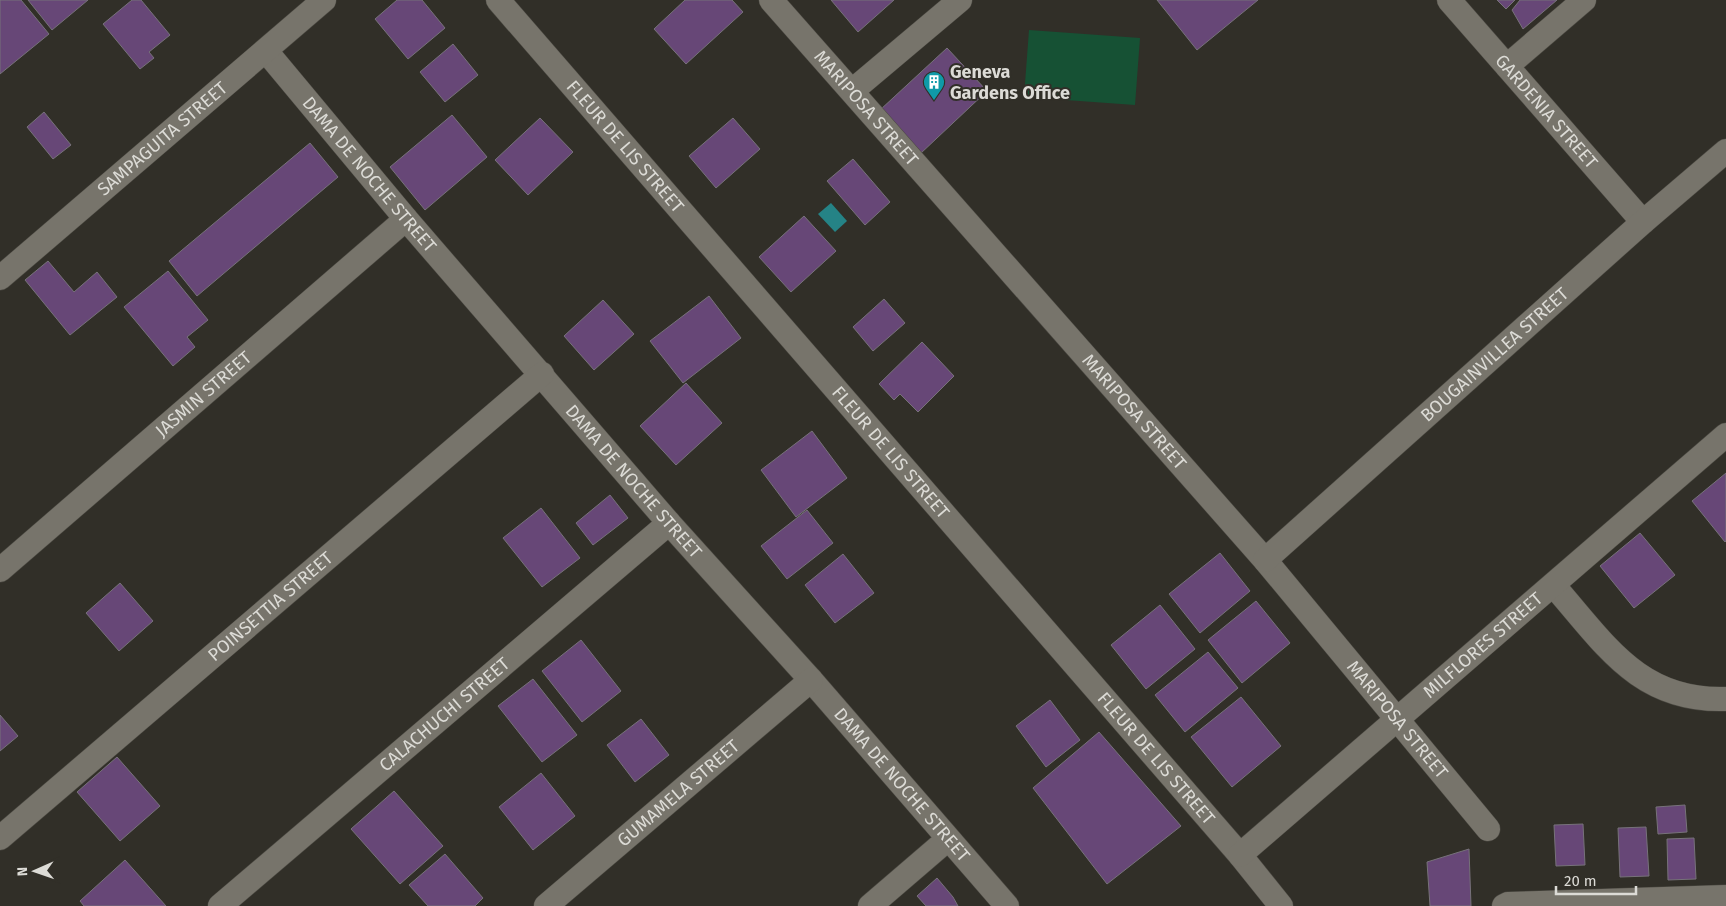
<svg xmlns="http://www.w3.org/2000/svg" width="1726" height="906" viewBox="0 0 1726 906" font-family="'Fira Sans',sans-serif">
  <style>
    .park { fill: #165134 }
    .water { fill: #258386 }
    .building { fill: #674777; stroke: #77727a }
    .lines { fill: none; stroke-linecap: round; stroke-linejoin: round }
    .minor-casing { stroke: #4c4a43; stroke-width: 25 }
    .minor { stroke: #77746b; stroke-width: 24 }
    .labels { text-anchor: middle; stroke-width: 4; stroke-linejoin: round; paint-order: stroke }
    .poi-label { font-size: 18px; font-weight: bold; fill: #dcdbd6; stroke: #312f28; text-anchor: start }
    .street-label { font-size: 18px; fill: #dcdbd6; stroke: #312f28 }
  </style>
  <rect width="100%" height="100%" fill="#312f28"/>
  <polygon class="park" points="1029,30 1140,38 1135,105 1024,97"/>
  <polygon class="water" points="831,203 847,221 835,232 818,214"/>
  <g class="building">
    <polygon points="0,0 21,0 49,34 0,74"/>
    <polygon points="28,0 88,0 52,30"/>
    <polygon points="132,0 141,0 170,35 149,52 154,58 140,69 103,24"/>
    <polygon points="397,0 422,0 445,28 408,59 375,19"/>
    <polygon points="685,0 732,0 743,12 686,64 654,29"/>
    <polygon points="831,0 894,0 858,32"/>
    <polygon points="1157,0 1258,0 1197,50"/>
    <polygon points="1497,0 1515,0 1506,9"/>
    <polygon points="1520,0 1557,0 1523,29 1512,10"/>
    <polygon points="453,44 478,75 445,102 420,72"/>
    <polygon points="947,48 987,91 920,154 880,110"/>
    <polygon points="44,112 71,145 53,159 27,127"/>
    <polygon points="452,115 487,157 425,210 390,167"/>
    <polygon points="540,118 573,152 528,195 495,160"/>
    <polygon points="733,118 760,149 716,188 689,156"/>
    <polygon points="310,143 338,177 197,296 169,261"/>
    <polygon points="853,159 890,202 865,225 827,181"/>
    <polygon points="804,216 836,251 791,292 759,257"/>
    <polygon points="48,261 74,292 97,272 117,297 70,335 25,280"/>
    <polygon points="168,271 208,320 187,337 195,347 173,366 124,307"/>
    <polygon points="709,296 741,338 683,383 650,341"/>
    <polygon points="884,299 905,323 873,351 853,327"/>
    <polygon points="603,300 634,334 594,370 564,336"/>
    <polygon points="922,342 954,376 918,412 900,394 894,400 879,384"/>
    <polygon points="686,383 722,423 676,465 640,426"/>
    <polygon points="812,431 847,478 796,517 761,470"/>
    <polygon points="1726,473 1726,541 1725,542 1692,501"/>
    <polygon points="610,495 628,518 593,545 576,523"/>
    <polygon points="541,508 580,558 542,587 503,538"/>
    <polygon points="807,510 833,543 787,579 761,546"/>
    <polygon points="1640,533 1675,575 1634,608 1600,566"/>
    <polygon points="1220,553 1250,591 1200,633 1169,594"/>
    <polygon points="843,554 874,593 835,623 805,585"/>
    <polygon points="120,583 153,621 119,651 86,613"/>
    <polygon points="1256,601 1290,643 1242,683 1208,640"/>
    <polygon points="1160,605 1195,649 1146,689 1111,645"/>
    <polygon points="581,640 621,691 582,722 542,671"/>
    <polygon points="1208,652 1238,688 1185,732 1155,695"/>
    <polygon points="533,679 577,735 542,762 498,706"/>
    <polygon points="1241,697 1281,746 1232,787 1191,737"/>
    <polygon points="1050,700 1080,740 1046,767 1016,726"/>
    <polygon points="0,715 18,736 0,751"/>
    <polygon points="641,719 669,755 635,782 607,745"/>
    <polygon points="1099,732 1181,826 1107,884 1033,788"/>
    <polygon points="117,757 160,806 120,841 77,792"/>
    <polygon points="541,773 575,816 533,850 499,807"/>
    <polygon points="394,791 443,846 400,884 351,829"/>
    <polygon points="1685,805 1687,832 1658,834 1656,807"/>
    <polygon points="1583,824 1585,865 1556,866 1554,825"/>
    <polygon points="1646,827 1649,876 1620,877 1618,828"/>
    <polygon points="1694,838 1696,879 1668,880 1667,839"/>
    <polygon points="1469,849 1471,906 1430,906 1427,862"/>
    <polygon points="445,854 483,898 475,906 428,906 409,885"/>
    <polygon points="125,860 166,906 84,906 80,901"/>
    <polygon points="937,878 953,897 958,906 926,906 917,896"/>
  </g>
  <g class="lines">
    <g class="minor-casing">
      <g id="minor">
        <path id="s1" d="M498 0 1240 855 1281 906"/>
        <path id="s2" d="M771 0 1265 560 1488 829"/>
        <path id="s3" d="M1449 0 1643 222"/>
        <path id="s4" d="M266 51 406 219 669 523 811 680 1007 906"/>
        <polyline points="1507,66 1584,0"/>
        <polyline points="852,91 960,0"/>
        <path id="s5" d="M0 278 324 0"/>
        <path id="s6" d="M1265 560 1643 222 1726 151"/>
        <path id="s7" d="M0 570 406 219"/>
        <path d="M1554 586C1605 644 1639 702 1726 699"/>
        <path id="s8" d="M0 838 542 374"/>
        <path id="s9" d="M1240 855 1726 435"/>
        <path id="s10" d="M220 906 669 523"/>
        <path id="s11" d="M546 906 811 680"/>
        <polyline points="870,906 948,839"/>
        <polyline points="1504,906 1508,904 1726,897"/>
      </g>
    </g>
    <use href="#minor" class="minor"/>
  </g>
  <defs>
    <g id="building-pin" transform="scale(1.125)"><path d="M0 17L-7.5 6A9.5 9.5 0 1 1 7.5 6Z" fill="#0f9aa8" stroke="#312f28"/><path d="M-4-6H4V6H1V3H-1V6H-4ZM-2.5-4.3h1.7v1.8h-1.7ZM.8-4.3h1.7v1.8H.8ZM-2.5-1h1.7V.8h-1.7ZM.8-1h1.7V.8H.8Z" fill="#fff"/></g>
  </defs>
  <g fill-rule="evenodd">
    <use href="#building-pin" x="934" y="82"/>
  </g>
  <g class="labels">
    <g class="poi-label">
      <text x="950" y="78">Geneva<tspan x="950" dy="21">Gardens Office</tspan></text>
    </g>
    <g class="street-label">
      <text dy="6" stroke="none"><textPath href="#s2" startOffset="144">MARIPOSA STREET</textPath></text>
      <text dy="6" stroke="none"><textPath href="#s3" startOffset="148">GARDENIA STREET</textPath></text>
      <text dy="6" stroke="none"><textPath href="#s5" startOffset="214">SAMPAGUITA STREET</textPath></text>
      <text dy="6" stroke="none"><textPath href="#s1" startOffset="194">FLEUR DE LIS STREET</textPath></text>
      <text dy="6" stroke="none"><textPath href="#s4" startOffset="161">DAMA DE NOCHE STREET</textPath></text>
      <text dy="6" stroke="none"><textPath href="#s6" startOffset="308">BOUGAINVILLEA STREET</textPath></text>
      <text dy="6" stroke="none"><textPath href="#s7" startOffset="269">JASMIN STREET</textPath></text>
      <text dy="6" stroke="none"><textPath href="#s2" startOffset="549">MARIPOSA STREET</textPath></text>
      <text dy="6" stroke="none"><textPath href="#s1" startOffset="599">FLEUR DE LIS STREET</textPath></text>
      <text dy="6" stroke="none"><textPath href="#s4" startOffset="566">DAMA DE NOCHE STREET</textPath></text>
      <text dy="6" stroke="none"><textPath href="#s8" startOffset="356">POINSETTIA STREET</textPath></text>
      <text dy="6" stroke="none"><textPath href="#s9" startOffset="321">MILFLORES STREET</textPath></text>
      <text dy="6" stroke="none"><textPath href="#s10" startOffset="295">CALACHUCHI STREET</textPath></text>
      <text dy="6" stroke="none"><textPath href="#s2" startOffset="954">MARIPOSA STREET</textPath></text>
      <text dy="6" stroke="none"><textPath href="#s1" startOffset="1004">FLEUR DE LIS STREET</textPath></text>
      <text dy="6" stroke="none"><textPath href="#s4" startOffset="971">DAMA DE NOCHE STREET</textPath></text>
      <text dy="6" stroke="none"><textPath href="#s11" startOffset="174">GUMAMELA STREET</textPath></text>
    </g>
  </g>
  <g transform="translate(35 871) rotate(268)" stroke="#312f28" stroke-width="4" paint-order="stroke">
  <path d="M0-4L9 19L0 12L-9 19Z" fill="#dcdbd6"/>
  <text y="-8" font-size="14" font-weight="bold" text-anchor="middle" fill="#dcdbd6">N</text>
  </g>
  <path d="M1556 886v8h80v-8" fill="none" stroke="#dcdbd6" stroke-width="2.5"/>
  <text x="1564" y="886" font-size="15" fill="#dcdbd6" stroke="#312f28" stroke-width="4" paint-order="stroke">20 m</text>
</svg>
